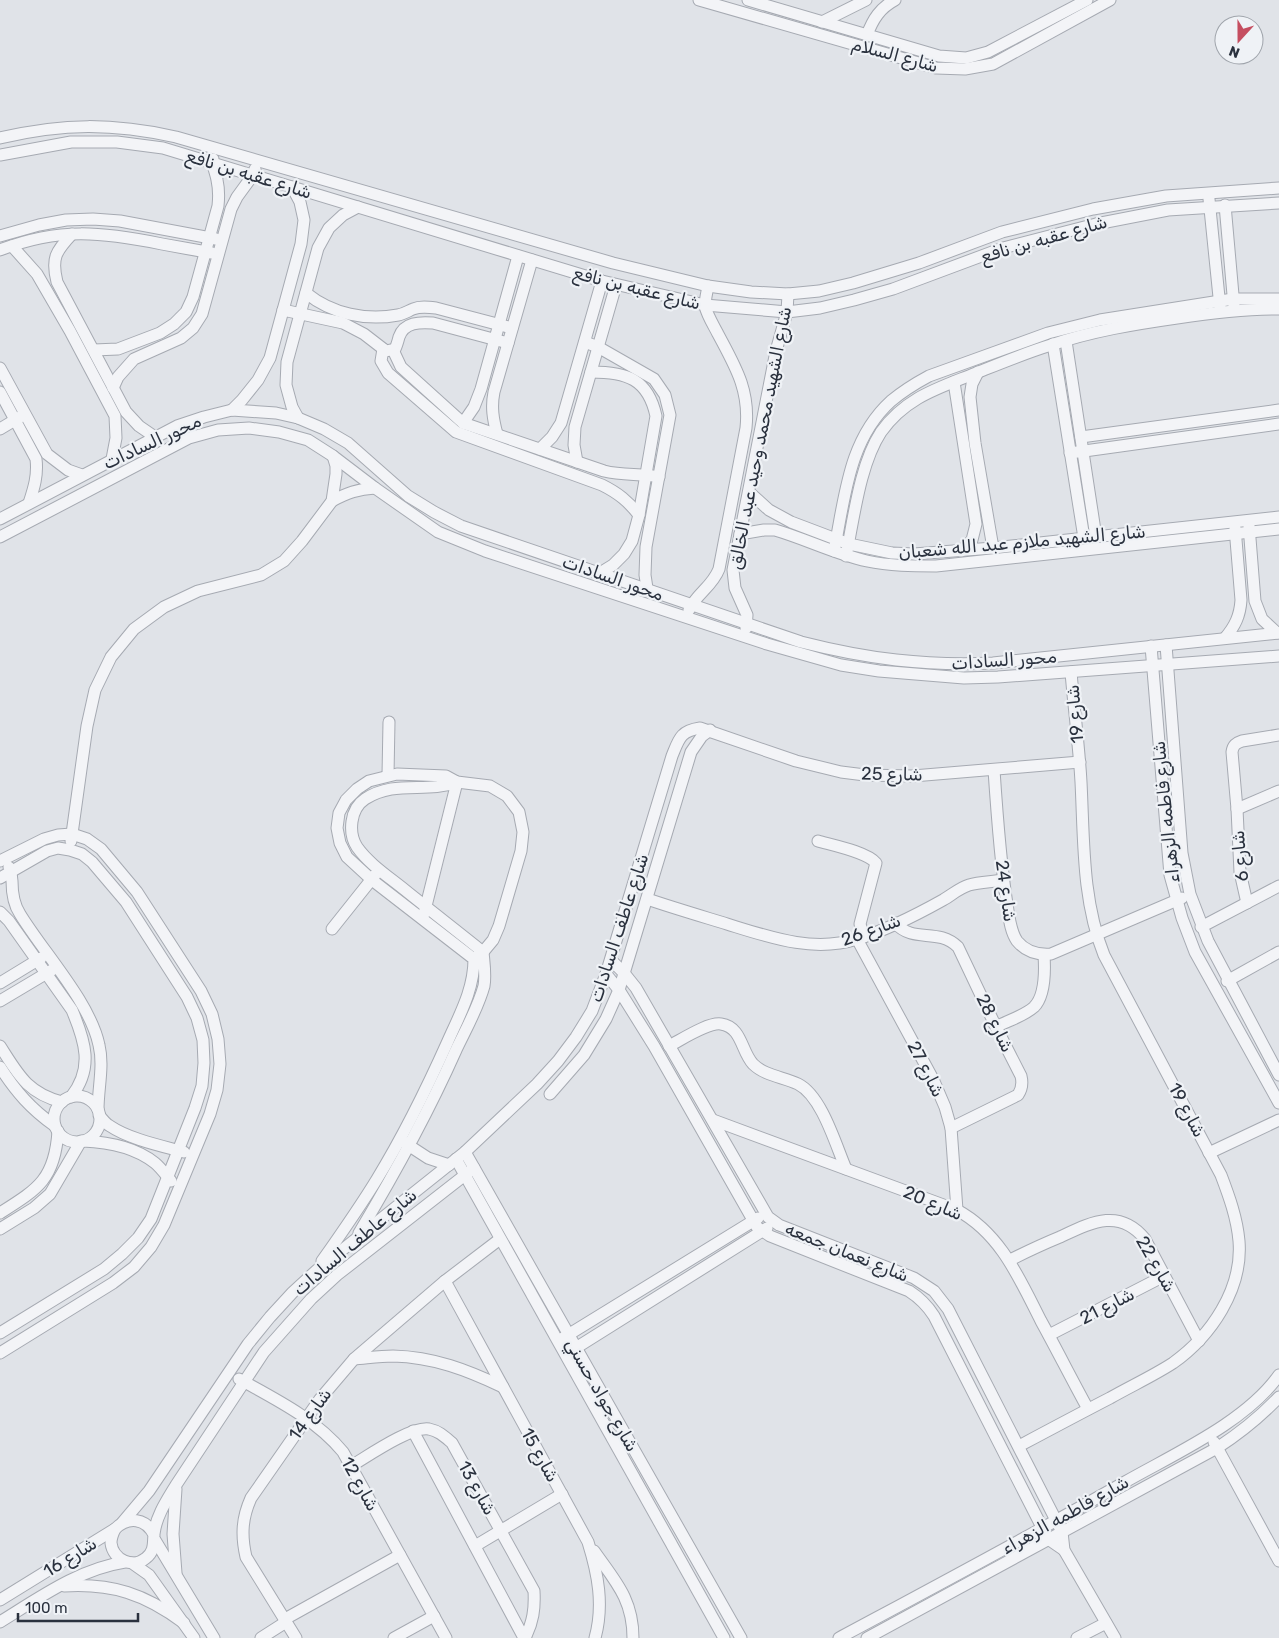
<svg xmlns="http://www.w3.org/2000/svg" width="1279" height="1638" viewBox="0 0 1279 1638" font-family="Rubik,'Noto Naskh Arabic',sans-serif">
  <style>
    .lines { fill: none; stroke-linecap: round; stroke-linejoin: round }
    .minor-casing { stroke: #a6aab2; stroke-width: 13 }
    .minor { stroke: #f3f4f7; stroke-width: 11 }
    .labels { text-anchor: middle; stroke-width: 4.5; stroke-linejoin: round; paint-order: stroke }
    .street-label { font-size: 18px; fill: #2a313e; stroke: #eff2f6 }
  </style>
  <rect width="100%" height="100%" fill="#e0e3e8"/>
  <g class="lines">
    <g class="minor-casing">
      <g id="minor">
        <polyline points="699,0 936,68 965,69 993,64 1110,0"/>
        <polyline points="748,0 939,56 966,58 988,52 1087,0"/>
        <polyline points="822,22 866,0"/>
        <path d="M867 35C873 19 880 8 895 0"/>
        <path d="M0 138C64 123 112 123 176 137L613 263 708 286 751 292 788 294 819 291 853 283 919 263 1002 232 1093 209 1166 196 1279 188"/>
        <polyline points="0,155 71,142 117,142 163,148 602,281 705,305 787,312 820,308 854,300 893,289 1003,248 1096,224 1168,210 1279,203"/>
        <polyline points="1209,199 1220,307"/>
        <polyline points="1225,205 1234,306"/>
        <path d="M72 234C56 251 51 258 57 282L126 412 139 426 155 437"/>
        <polyline points="0,236 39,225 66,220 93,219 120,221 216,239"/>
        <polyline points="12,246 37,274 70,331 115,416 116,438 112,459"/>
        <path d="M0 250C59 227 102 232 162 244 179 247 195 250 212 253"/>
        <path d="M306 293C332 314 366 321 398 315 404 314 408 311 413 309 420 306 428 307 436 308L512 328"/>
        <path d="M283 310 343 323 364 334 386 351 395 349C397 345 398 341 399 337 404 322 420 322 433 323L508 343"/>
        <polyline points="1066,341 1096,537"/>
        <polyline points="585,342 598,347 654,379 665,395 670,415 646,547 645,575 647,588"/>
        <polyline points="1053,344 1084,538"/>
        <path d="M383 349 381 361 388 373 456 432 602 485C618 493 628 501 639 515"/>
        <path d="M94 350 118 349 160 333 174 324 186 312 193 297 218 206C219 197 219 189 217 180 216 173 212 166 213 159"/>
        <path d="M393 350 401 367 463 423 604 471C623 476 641 473 659 477"/>
        <polyline points="0,368 47,454 68,470 82,475"/>
        <path d="M591 372C627 372 648 379 656 416L639 515 632 541 624 554 613 565 600 573"/>
        <polyline points="978,372 972,384 970,397 975,443 993,548"/>
        <polyline points="954,382 976,524 972,540 961,551"/>
        <polyline points="113,388 118,377 134,359 181,338 193,328 202,314 231,209 237,197 253,175 255,169"/>
        <path d="M0 392 36 459C38 475 34 488 29 503"/>
        <polyline points="232,410 242,400 258,380 270,358 301,244 304,220 300,202 292,187"/>
        <polyline points="298,418 292,407 286,385 287,362 318,248 329,228 343,215 358,207"/>
        <polyline points="463,423 474,407 481,389 518,256"/>
        <polyline points="0,429 20,417"/>
        <path d="M497 434C493 419 491 407 494 392L532 260"/>
        <polyline points="1081,437 1279,410"/>
        <polyline points="540,449 552,437 561,423 602,281"/>
        <polyline points="1070,453 1279,424"/>
        <polyline points="577,462 574,445 575,427 616,285"/>
        <polyline points="749,492 769,510 791,522 849,544 892,553 914,554 993,548 1279,517"/>
        <path d="M332 501C347 493 358 489 375 488"/>
        <path d="M0 519 177 426 204 417 232 410 276 413 298 418 324 429 348 443 408 496 434 512 461 526 801 642C868 659 924 666 993 663L1279 633"/>
        <polyline points="1249,526 1255,601 1262,619 1277,633"/>
        <path d="M740 534 764 530H775C806 539 835 554 867 561 890 566 913 566 936 566L1279 529"/>
        <polyline points="0,537 189,438 218,430 249,428 279,432 308,440 333,456 375,488 438,532 485,551 767,644 841,665 879,671 964,678 998,677 1279,656"/>
        <path d="M834 551C845 498 848 440 891 401 903 391 916 383 929 376L1048 333 1100 320 1233 299H1279"/>
        <path d="M846 556C854 517 860 464 881 432 906 397 939 388 976 373 1001 363 1025 353 1051 345 1092 331 1135 324 1177 318 1211 313 1245 309 1279 309"/>
        <path d="M689 610C697 593 712 587 719 569L746 428C750 390 735 366 718 334 714 326 707 315 705 306 705 300 707 292 708 286"/>
        <polyline points="746,628 747,615 735,588 733,570 776,351 787,312 788,294"/>
        <path d="M1225 638C1235 626 1240 616 1241 600L1235 528"/>
        <polyline points="1166,645 1182,853 1190,894 1208,941 1279,1075"/>
        <polyline points="1151,646 1170,875 1182,918 1195,952 1279,1103"/>
        <path d="M994 770C997 815 1000 860 1007 904 1009 916 1010 931 1017 941 1026 952 1038 955 1051 954L1182 898"/>
        <polyline points="388,775 389,722"/>
        <polyline points="1237,809 1279,791"/>
        <polyline points="71,841 87,726 95,690 111,657 134,629 164,607 198,591 261,575 284,561 302,541 332,501 336,474 336,466 333,456"/>
        <path d="M818 841C832 845 867 852 876 863L860 924 864 937"/>
        <polyline points="0,861 44,839 58,835 72,834 87,839 101,849 137,892 201,991 212,1014 218,1039 220,1064 217,1090 210,1114 164,1225 151,1247 134,1267 113,1283 0,1353"/>
        <path d="M9 867C12 872 11 875 12 881 12 892 14 905 20 914 43 952 90 1002 99 1045 104 1066 98 1088 98 1110"/>
        <polyline points="0,878 47,851 58,848 70,850 82,854 92,862 126,902 187,997 197,1018 203,1040 204,1063 202,1086 195,1108 151,1219 138,1238 122,1254 104,1269 0,1333"/>
        <path d="M647 899C674 908 701 916 727 924 769 937 813 953 857 939 884 931 918 914 943 900 952 895 959 888 969 885 980 882 992 882 1003 880"/>
        <path d="M1247 903 1240 872 1237 809 1232 752C1233 745 1236 743 1242 741L1279 735"/>
        <path d="M0 912 9 921 72 1010C85 1041 94 1068 71 1097"/>
        <polyline points="424,914 457,782"/>
        <path d="M895 923C914 944 937 927 958 947L996 1027 1021 1076C1023 1084 1022 1089 1018 1095L951 1128"/>
        <polyline points="1201,927 1279,886"/>
        <polyline points="332,929 375,875"/>
        <polyline points="857,939 933,1079 945,1107 951,1128 957,1210"/>
        <polyline points="611,960 624,973 636,988 768,1217 779,1225 914,1278 934,1291 948,1309 1062,1532 1064,1550 1115,1638"/>
        <path d="M606 974 619 990 654 1046 757 1227 770 1236 909 1291C920 1298 927 1305 934 1316L1048 1539 1064 1550"/>
        <polyline points="1227,981 1279,952"/>
        <polyline points="0,983 41,958"/>
        <polyline points="0,1001 52,970"/>
        <path d="M996 1027C1007 1021 1024 1016 1034 1007 1045 996 1045 970 1044 955"/>
        <path d="M0 1046C18 1074 27 1093 62 1102"/>
        <path d="M669 1046C681 1040 708 1022 721 1024 742 1027 741 1051 753 1064 765 1076 784 1077 798 1084 822 1096 836 1146 846 1169"/>
        <path d="M0 1067C16 1092 31 1109 55 1126"/>
        <polyline points="550,1094 584,1055 606,1019 619,990 691,752 702,736 710,730"/>
        <circle cx="77" cy="1119" r="23"/>
        <path d="M99 1115C102 1119 106 1124 110 1126 129 1139 162 1146 184 1152"/>
        <path d="M713 1120 957 1210C1001 1234 1019 1278 1041 1321 1057 1350 1072 1380 1088 1409"/>
        <path d="M83 1141C108 1142 135 1147 155 1163 161 1168 166 1175 171 1181"/>
        <polyline points="405,1143 428,1158 449,1165"/>
        <polyline points="465,1152 741,1638"/>
        <polyline points="1209,1153 1279,1120"/>
        <polyline points="456,1159 724,1638"/>
        <path d="M0 1213C38 1189 55 1179 58 1131"/>
        <polyline points="0,1229 34,1208 50,1194 81,1141"/>
        <path d="M359 1233C395 1173 428 1113 456 1050 466 1029 478 1008 484 986 486 975 484 963 483 952 457 931 431 911 405 890 389 877 369 864 357 847 348 833 350 809 365 799 396 779 426 794 457 782"/>
        <path d="M1010 1260C1026 1252 1043 1244 1060 1237 1090 1223 1119 1207 1145 1239L1199 1341"/>
        <path d="M322 1261C341 1234 360 1207 377 1179 404 1135 427 1088 448 1041 460 1014 474 989 474 959L372 880 347 857 340 843 337 828 339 813 346 800 357 789 369 781 397 774 446 776 457 782 490 786 507 796 519 812 523 832 521 851 499 926 493 940 483 952 474 959"/>
        <path d="M445 1281 588 1542C598 1574 604 1605 595 1638"/>
        <polyline points="1049,1335 1164,1276"/>
        <polyline points="563,1338 758,1218"/>
        <polyline points="571,1351 767,1228"/>
        <path d="M354 1359C367 1358 380 1356 393 1356 434 1357 467 1370 503 1387"/>
        <path d="M239 1379C275 1399 316 1419 343 1452L446 1638"/>
        <polyline points="413,1431 524,1638"/>
        <polyline points="1214,1442 1279,1561"/>
        <path d="M1019 1446C1049 1430 1079 1414 1110 1398 1131 1386 1153 1376 1173 1363 1211 1336 1243 1289 1239 1241 1237 1218 1229 1196 1221 1175L1104 955C1082 900 1084 841 1081 782 1079 746 1074 709 1071 672"/>
        <path d="M351 1466C368 1456 411 1426 429 1429 439 1431 445 1437 452 1443L534 1591C535 1609 533 1622 525 1638"/>
        <polyline points="176,1489 173,1534 176,1573"/>
        <path d="M122 1523 149 1491 248 1344 270 1317 293 1292 317 1270 465 1152 537 1084 558 1061 576 1037 592 1011 606 974 672 756C679 739 680 731 700 728L796 761 841 772 865 775 913 776 1080 762"/>
        <path d="M154 1535C146 1518 128 1516 115 1529 113 1533 111 1538 111 1543 113 1560 133 1569 146 1558 155 1551 153 1543 154 1534 156 1516 167 1500 176 1485L264 1352 311 1299 337 1275 474 1168"/>
        <polyline points="155,1540 214,1638"/>
        <polyline points="475,1546 562,1494"/>
        <path d="M594 1551C615 1581 633 1599 633 1638"/>
        <polyline points="132,1563 149,1575 194,1638"/>
        <path d="M64 1586C112 1583 145 1594 184 1623"/>
        <polyline points="0,1600 115,1529"/>
        <polyline points="285,1619 400,1555"/>
        <path d="M0 1622C39 1598 79 1569 125 1562"/>
        <polyline points="261,1638 286,1622"/>
        <path d="M296 1638 246 1557C241 1535 242 1518 251 1498L320 1399 354 1359 445 1281 500 1239"/>
        <polyline points="394,1638 434,1616"/>
        <path d="M839 1638C934 1587 1030 1536 1125 1482 1174 1454 1246 1422 1279 1375"/>
        <path d="M867 1638 1217 1448C1240 1433 1260 1417 1279 1397"/>
        <polyline points="1077,1638 1106,1623"/>
      </g>
    </g>
    <use href="#minor" class="minor"/>
  </g>
  <g class="labels">
    <g class="street-label">
      <text transform="translate(895 55) rotate(15)" y="6">شارع السلام</text>
      <text transform="translate(249 174) rotate(17)" y="6">شارع عقبه بن نافع</text>
      <text transform="translate(1044 239) rotate(-16)" y="6">شارع عقبه بن نافع</text>
      <text transform="translate(637 288) rotate(14)" y="6">شارع عقبه بن نافع</text>
      <text transform="translate(760 438) rotate(-79)" y="6">شارع الشهيد محمد وحيد عبد الخالق</text>
      <text transform="translate(152 442) rotate(-25)" y="6">محور السادات</text>
      <text transform="translate(1022 542) rotate(-5)" y="6">شارع الشهيد ملازم عبد الله شعبان</text>
      <text transform="translate(613 578) rotate(19)" y="6">محور السادات</text>
      <text transform="translate(1004 660) rotate(-4)" y="6">محور السادات</text>
      <text transform="translate(1075 714) rotate(-95)" y="6">شارع 19</text>
      <text transform="translate(892 774) rotate(1)" y="6">شارع 25</text>
      <text transform="translate(1166 812) rotate(-96)" y="6">شارع فاطمه الزهراء</text>
      <text transform="translate(1240 856) rotate(-95)" y="6">شارع 6</text>
      <text transform="translate(1006 891) rotate(82)" y="6">شارع 24</text>
      <text transform="translate(619 928) rotate(-72)" y="6">شارع عاطف السادات</text>
      <text transform="translate(871 930) rotate(-20)" y="6">شارع 26</text>
      <text transform="translate(995 1023) rotate(64)" y="6">شارع 28</text>
      <text transform="translate(926 1069) rotate(63)" y="6">شارع 27</text>
      <text transform="translate(1187 1110) rotate(62)" y="6">شارع 19</text>
      <text transform="translate(933 1203) rotate(23)" y="6">شارع 20</text>
      <text transform="translate(355 1242) rotate(-40)" y="6">شارع عاطف السادات</text>
      <text transform="translate(847 1252) rotate(22)" y="6">شارع نعمان جمعه</text>
      <text transform="translate(1156 1264) rotate(60)" y="6">شارع 22</text>
      <text transform="translate(1107 1306) rotate(-27)" y="6">شارع 21</text>
      <text transform="translate(602 1395) rotate(60)" y="6">شارع جواد حسني</text>
      <text transform="translate(310 1414) rotate(-54)" y="6">شارع 14</text>
      <text transform="translate(540 1455) rotate(61)" y="6">شارع 15</text>
      <text transform="translate(360 1484) rotate(61)" y="6">شارع 12</text>
      <text transform="translate(477 1488) rotate(61)" y="6">شارع 13</text>
      <text transform="translate(1065 1515) rotate(-29)" y="6">شارع فاطمه الزهراء</text>
      <text transform="translate(70 1557) rotate(-32)" y="6">شارع 16</text>
    </g>
  </g>
  <g transform="translate(1239 40) rotate(201)"><circle r="24" fill="#eff2f6" stroke="#a0a5ac"/>
  <path d="M0-4L9 19L0 12L-9 19Z" fill="#c54e60"/>
  <text y="-8" font-size="14" font-weight="bold" text-anchor="middle" fill="#2a313e">N</text>
  </g>
  <path d="M18 1613v8h120v-8" fill="none" stroke="#2a313e" stroke-width="2.5"/>
  <text x="25" y="1613" font-size="15" fill="#2a313e" stroke="#eff2f6" stroke-width="4" paint-order="stroke">100 m</text>
</svg>
